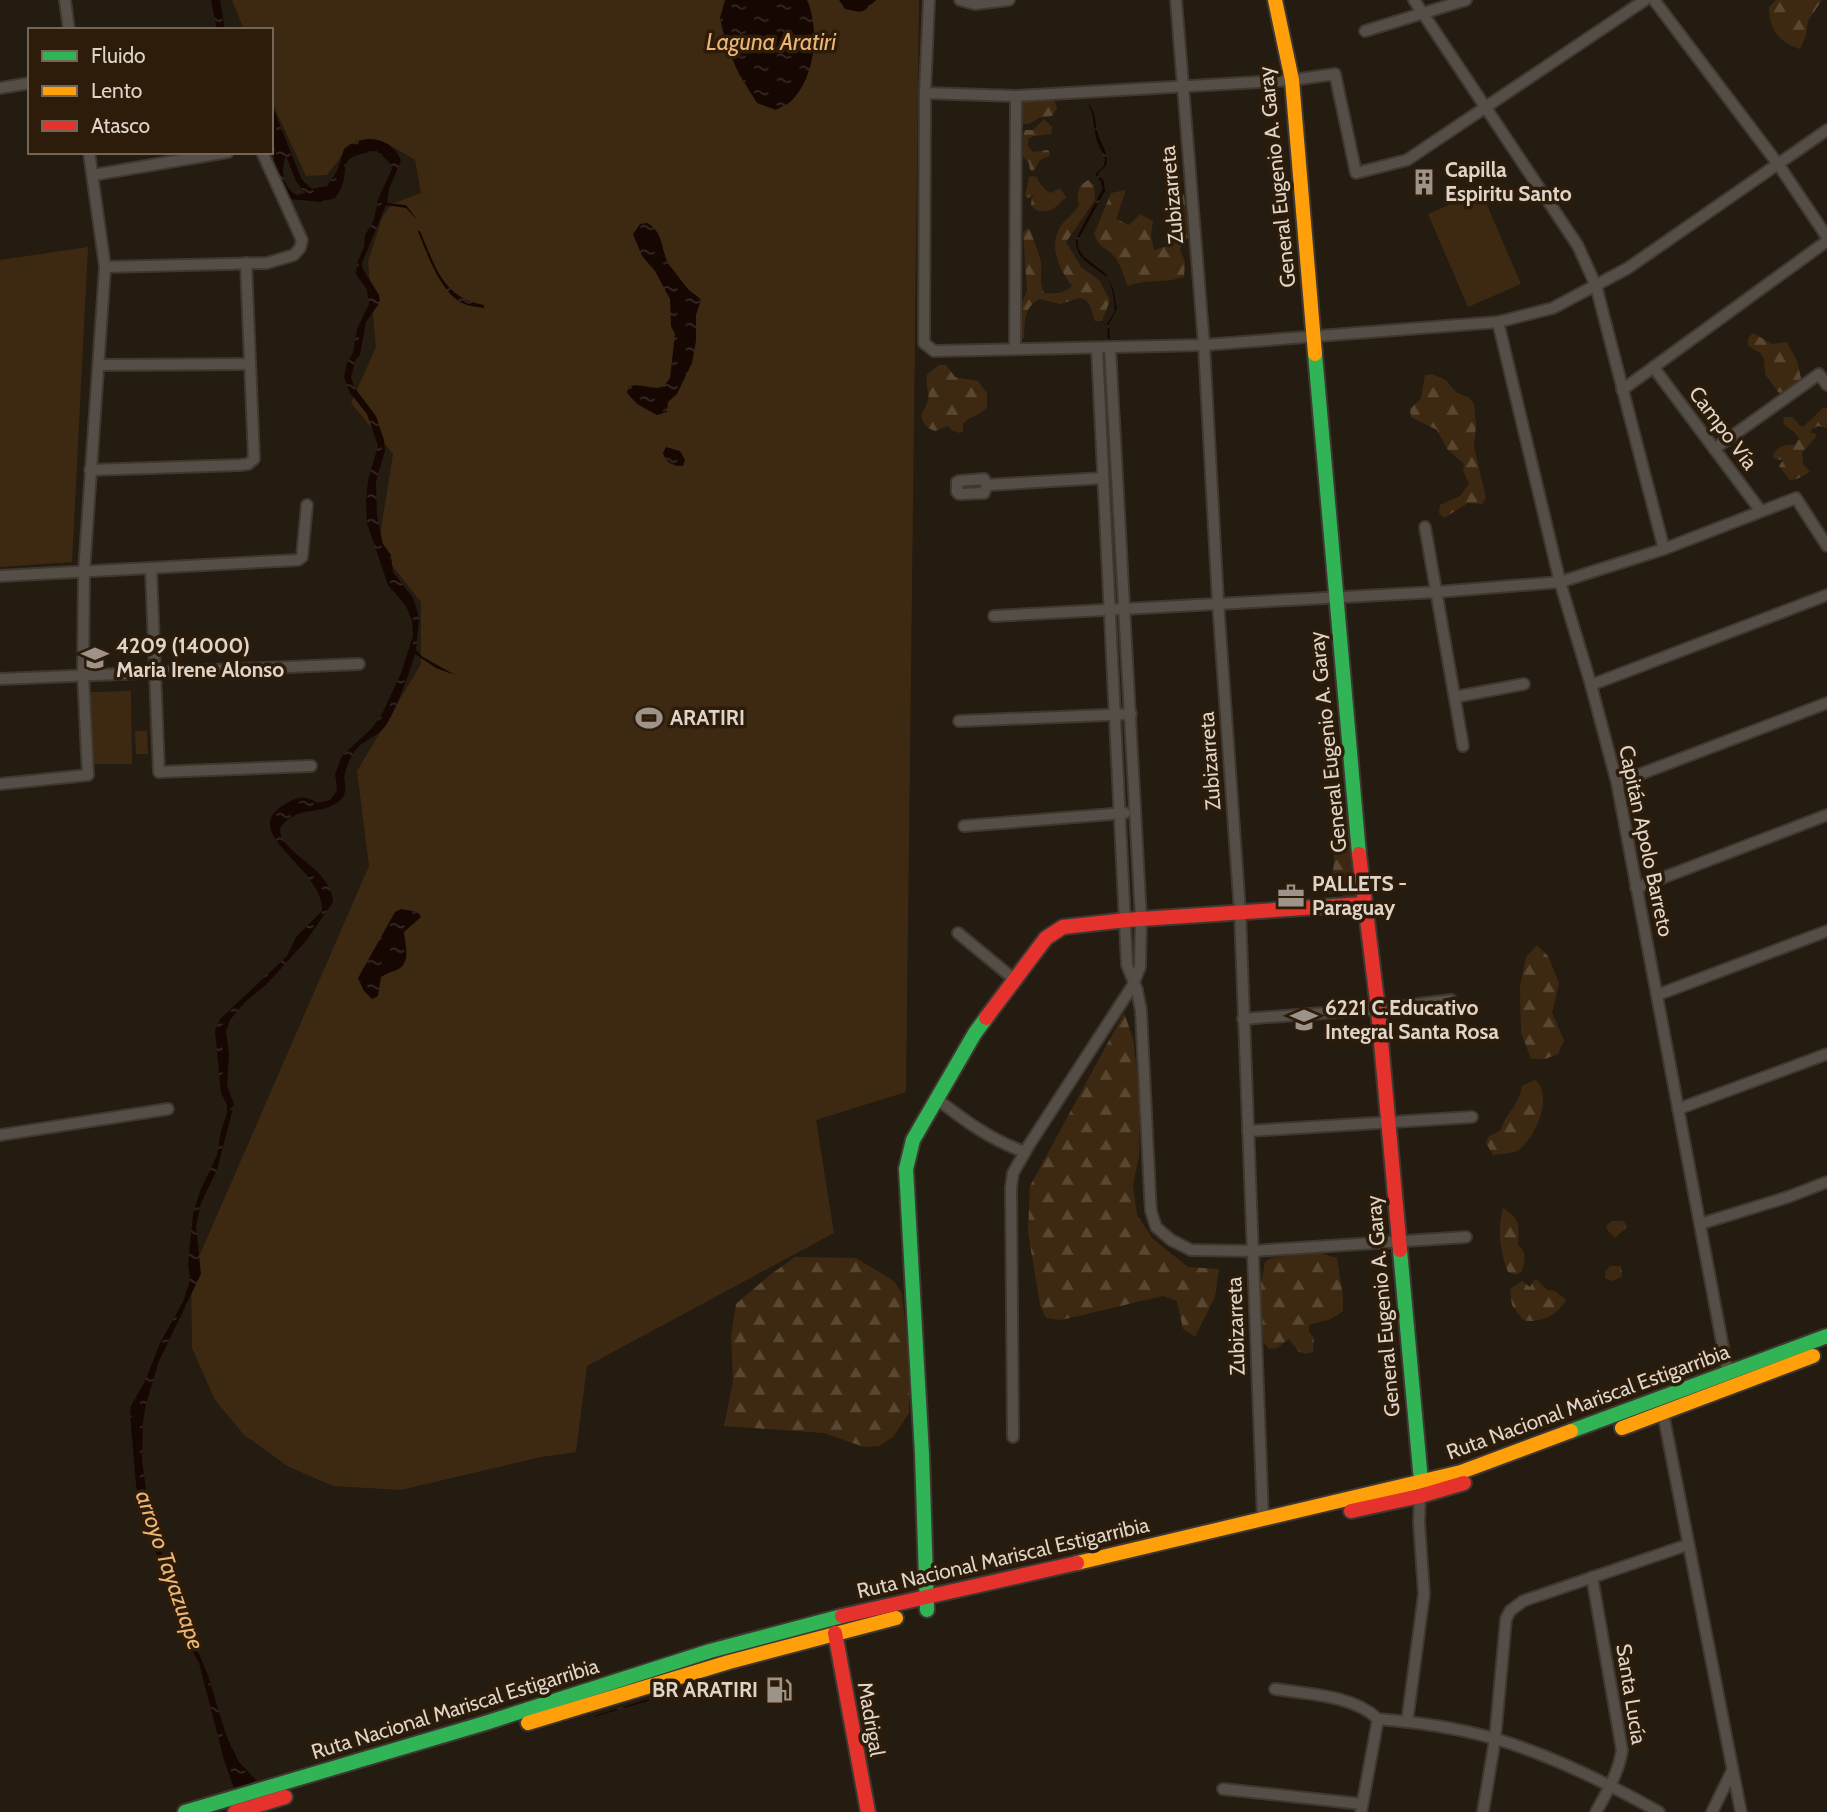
<svg xmlns="http://www.w3.org/2000/svg" width="1827" height="1812" viewBox="0 0 1827 1812" font-family="Cabin,sans-serif">
  <style>
    .forest { fill: url(#forest-firs) }
    .park { fill: #3d2911 }
    .water { fill: url(#water-ripples); fill-rule: evenodd }
    .lines { fill: none; stroke-linecap: round; stroke-linejoin: round }
    .stream { stroke: #160702; stroke-width: 2.5 }
    .street-casing { stroke: #3f3831; stroke-width: 14 }
    .fast-casing { stroke: #3f3831; stroke-width: 18 }
    .slow-casing { stroke: #3f3831; stroke-width: 18 }
    .jam-casing { stroke: #3f3831; stroke-width: 18 }
    .street { stroke: #544e47; stroke-width: 10 }
    .fast { stroke: #30b455; stroke-width: 14 }
    .slow { stroke: #ff9f0a; stroke-width: 14 }
    .jam { stroke: #e5322d; stroke-width: 14 }
    .labels { text-anchor: middle; stroke-width: 7; stroke-linejoin: round; paint-order: stroke }
    .poi-label { font-size: 21px; font-weight: bold; fill: #dfd4c9; stroke: #2c1c09; text-anchor: start }
    .street-label { font-size: 21px; fill: #dfd4c9; stroke: #2c1c09 }
    .water-label { font-size: 23px; font-style: italic; fill: #eeb575; stroke: #2c1c09 }
  </style>
  <defs>
    <pattern id="forest-firs" width="22" height="20" patternUnits="userSpaceOnUse" patternTransform="scale(1.75)"><rect width="22" height="20" fill="#3d2911"/><path d="M5 1l3.5 6h-7zM16 11l3.5 6h-7z" fill="#594732"/></pattern>
    <pattern id="water-ripples" width="26" height="14" patternUnits="userSpaceOnUse" patternTransform="scale(1.75)"><rect width="26" height="14" fill="#160702"/><path d="M2 4q2-2 4 0t4 0M15 11q2-2 4 0t4 0" fill="none" stroke="#372a26"/></pattern>
  </defs>
  <rect width="100%" height="100%" fill="#241b11"/>
  <g class="forest">
    <path d="M1776 0H1822L1808 21 1806 36 1800 49C1779 42 1769 30 1769 7Z"/>
    <polygon points="1054,98 1057,108 1052,116 1041,117 1029,124 1022,124 1019,102 1022,99"/>
    <path d="M1044 119 1052 127 1051 134 1034 136 1028 139V146L1033 152 1048 150 1050 153 1049 156 1040 160 1033 172 1030 170 1029 163 1022 155C1025 146 1021 138 1025 130H1033Z"/>
    <path d="M1033 176 1037 177C1039 183 1044 190 1051 193L1060 188 1066 197C1058 206 1049 215 1036 210L1031 205 1032 197 1037 193 1028 198 1025 196 1029 177Z"/>
    <path d="M1088 180 1094 185 1095 200 1066 242 1081 267 1099 280 1110 300 1102 321H1095L1090 306 1086 300 1080 298 1060 304 1039 299C1023 309 1025 321 1024 338L1018 342V327L1023 312 1021 304 1027 291 1023 232 1029 228C1033 239 1039 251 1041 263 1042 274 1039 283 1044 293 1056 294 1062 294 1072 286 1060 270 1048 247 1060 227 1065 219 1074 214 1079 205 1076 194 1078 186 1088 180Z"/>
    <path d="M1126 190 1116 219 1129 225 1140 214 1153 221 1151 236 1154 250 1167 246 1178 235 1175 206 1184 193 1188 237 1180 249 1185 262 1184 277C1165 284 1147 278 1128 286 1123 276 1121 262 1112 254 1102 245 1100 248 1094 234L1111 193Z"/>
    <polygon points="1753,333 1772,344 1787,342 1797,361 1802,382 1783,394 1778,392 1765,374 1764,359 1760,353 1748,346 1748,338"/>
    <path d="M939 365H946L955 377 978 381 987 393V408C980 415 970 416 963 424V431L960 433 953 431 948 426 935 431C926 428 923 424 921 415 935 390 925 398 927 374Z"/>
    <polygon points="1432,374 1446,380 1456,392 1469,398 1474,404 1476,426 1474,447 1486,498 1482,504 1468,503 1444,518 1439,513 1440,505 1460,496 1469,484 1463,470 1464,464 1447,449 1437,430 1411,417 1410,409 1421,398 1425,375"/>
    <path d="M1823 408H1827V428L1818 426 1812 429 1811 433H1815L1816 437 1802 453 1803 464 1810 472 1797 479 1790 480 1779 466 1783 460 1775 459 1773 456C1775 447 1786 444 1794 445L1799 439 1795 433 1784 424 1783 417H1793L1800 426H1804Z"/>
    <path d="M1347 810 1352 816 1363 873 1370 881 1360 897 1353 899 1339 894H1324C1330 881 1335 870 1334 855 1334 840 1328 830 1333 815Z"/>
    <polygon points="1537,945 1548,956 1559,983 1552,1013 1564,1040 1558,1054 1545,1059 1531,1059 1521,1032 1520,986 1526,957"/>
    <polygon points="1124,1013 1133,1038 1140,1097 1139,1156 1133,1185 1137,1215 1153,1239 1188,1267 1219,1269 1215,1297 1195,1337 1183,1329 1177,1301 1163,1296 1061,1320 1046,1318 1040,1305 1028,1232 1030,1186"/>
    <path d="M1535 1080C1554 1095 1536 1136 1520 1149 1513 1154 1502 1154 1493 1155L1486 1143 1488 1137 1501 1130C1506 1112 1519 1106 1522 1086Z"/>
    <path d="M1503 1208C1521 1220 1519 1224 1518 1245 1527 1253 1525 1260 1522 1271L1516 1275 1508 1272C1500 1252 1497 1229 1503 1208Z"/>
    <polygon points="1612,1221 1624,1221 1627,1227 1615,1238 1608,1231 1606,1226"/>
    <path d="M1316 1252 1337 1258 1343 1296V1311L1331 1319 1309 1325V1332L1314 1338 1313 1352 1306 1354 1298 1351 1289 1339 1277 1348 1269 1349C1248 1328 1261 1287 1265 1262L1271 1258Z"/>
    <polygon points="795,1257 856,1258 894,1281 902,1294 910,1368 909,1413 893,1437 879,1446 864,1447 824,1433 724,1426 733,1381 731,1336 736,1304 770,1275"/>
    <polygon points="1610,1266 1621,1266 1622,1277 1612,1281 1605,1278 1605,1272"/>
    <path d="M1534 1280H1537L1547 1290 1555 1291 1566 1300C1558 1315 1540 1324 1523 1320L1512 1305 1510 1289 1522 1281 1530 1287Z"/>
  </g>
  <g class="park">
    <polygon points="232,0 919,0 906,1092 816,1120 834,1233 587,1366 576,1452 541,1457 401,1490 333,1486 289,1467 244,1435 215,1400 192,1348 191,1275 369,866 357,771 421,664 421,602 378,548 393,454 351,403 376,347 368,262 382,218 392,204 421,193 415,160 393,147 343,154 327,175 306,176 271,100 271,30 244,30"/>
    <polygon points="1481,191 1521,284 1468,307 1428,214"/>
    <polygon points="88,247 72,562 0,567 0,260"/>
    <polygon points="131,691 132,764 91,764 90,692"/>
    <polygon points="135,731 147,731 148,754 136,754"/>
  </g>
  <g class="water">
    <polygon points="211,0 220,0 225,30 217,30"/>
    <path d="M725 0H807C820 29 815 75 794 98 790 104 782 106 776 110L757 103 739 74 726 45 720 18Z"/>
    <path d="M839 0H876C861 14 864 13 845 9Z"/>
    <path d="M271 103 302 180 312 189 327 186 337 171 344 149C363 132 393 137 401 161L389 189 387 203 406 205 418 221 406 208 386 205 362 263 363 269 379 295 380 302 366 322 360 355 356 359 351 377 354 387 376 416 384 440 385 451 376 481 377 516 383 544 391 555 393 572 413 598 418 613 419 621 416 650 423 657 455 675 436 668 415 654C410 671 394 717 383 729 375 738 361 741 354 752 350 758 347 766 345 773 343 784 350 794 338 802 317 817 298 804 280 828 279 854 332 867 333 902L306 941 267 984 245 1002 230 1020 226 1032 229 1054 227 1086 234 1104 217 1170 201 1203 196 1226 201 1274 159 1361 145 1408 143 1424 142 1460 150 1519 187 1626 208 1675 226 1735 239 1762 256 1780V1785L235 1791 224 1760 199 1663 186 1639 168 1581 147 1531 136 1485 130 1414 131 1406 145 1381 161 1341 183 1302 190 1280 188 1264 193 1214 200 1191 217 1155 221 1131 227 1113V1105L221 1093 215 1031 220 1019 287 956 296 937 322 911C324 865 227 830 293 800 303 795 309 798 318 803L330 800 334 795 337 788 335 774 342 756 372 728 382 714 401 673 413 636 412 621 406 606 388 585 367 523 366 501 368 480 378 446 367 414 350 393 344 377 347 363 353 353 357 329 369 304 367 290 356 274 357 263 364 247 365 235 374 220 378 199 392 169 389 162 377 151C327 157 357 172 335 198L321 202 289 199 273 167 275 150 271 135ZM286 156 296 181 305 193 296 195C283 188 280 168 286 156Z"/>
    <path d="M1088 104C1098 113 1094 125 1099 137 1103 148 1109 153 1106 166L1098 173 1099 177 1104 180 1102 181 1095 174 1104 166 1105 159 1096 139 1092 113Z"/>
    <path d="M1102 190H1105L1104 193 1078 240V248L1084 257 1105 273 1113 288 1117 309 1109 324 1110 339H1108L1107 324 1115 311C1114 301 1113 284 1106 277 1094 265 1074 260 1076 239Z"/>
    <path d="M647 223C665 232 661 255 670 266 676 273 682 282 688 289 692 293 697 295 701 300L696 315V341L692 363 677 394 668 402 667 412 657 415 637 404 627 393 628 387C641 381 652 392 664 386L670 378 675 334 671 326 670 299 655 271 642 256 633 234 640 224Z"/>
    <path d="M418 231H420C435 265 442 298 484 305V308C477 307 468 306 462 303 441 293 426 252 418 231Z"/>
    <path d="M666 447 680 451 685 460 683 466C673 466 666 463 663 453Z"/>
    <path d="M401 909 418 912 421 917 404 932C405 944 412 963 397 970 391 972 387 973 381 977L378 996 372 999 364 991 358 978 395 912Z"/>
    <polygon points="700,1683 701,1685 594,1717 594,1716"/>
  </g>
  <g class="lines">
    <polyline class="stream" points="1100,179 1102,180 1104,191"/>
    <g class="street-casing">
      <g id="street">
        <polyline points="65,0 69,30"/>
        <polyline points="929,0 925,93 924,343 934,351 1204,345 1498,322 1553,308 1628,268 1827,130"/>
        <polyline points="960,0 975,4 1009,0"/>
        <polyline points="1176,0 1204,345 1218,602 1240,912 1263,1520"/>
        <polyline points="1414,0 1578,246 1596,286 1664,549"/>
        <polyline points="1654,0 1778,164 1827,237"/>
        <polyline points="1365,31 1466,0"/>
        <polyline points="0,88 30,83"/>
        <polyline points="925,93 1016,96 1292,80 1335,74 1356,173 1407,160 1645,0"/>
        <polyline points="93,175 228,152"/>
        <polyline points="105,267 267,263 294,255 300,248 302,240 262,152"/>
        <polyline points="1498,322 1560,582 1591,685 1617,783 1728,1374"/>
        <polyline points="1015,348 1016,96"/>
        <polyline points="1097,348 1127,965 1137,990 1141,1011 1150,1195 1151,1211 1156,1227 1171,1240 1191,1250 1253,1251 1466,1237"/>
        <polyline points="99,365 249,364"/>
        <polyline points="1654,368 1760,510"/>
        <polyline points="1622,390 1827,241"/>
        <polyline points="1714,449 1819,374 1827,385"/>
        <polyline points="90,470 240,465 248,464 254,459 246,263"/>
        <polyline points="987,485 984,493 959,494 957,492 957,482 959,481 984,479 987,485 1103,478"/>
        <polyline points="1425,527 1463,746"/>
        <polyline points="151,569 159,772 311,766"/>
        <polyline points="0,576 298,560 302,557 307,505"/>
        <polyline points="994,616 1437,592 1560,582 1664,549 1796,498 1827,546"/>
        <polyline points="0,679 359,664"/>
        <polyline points="1591,685 1827,595"/>
        <polyline points="1455,697 1524,684"/>
        <polyline points="959,721 1131,714"/>
        <polyline points="1617,783 1827,703"/>
        <polyline points="0,784 88,775 83,674 84,572 105,267 89,152"/>
        <polyline points="964,826 1125,813"/>
        <polyline points="1636,888 1827,815"/>
        <polyline points="958,933 1015,980"/>
        <polyline points="1657,995 1827,931"/>
        <polyline points="1243,1019 1378,1009 1451,1000"/>
        <path d="M937 1099C965 1121 991 1140 1025 1152"/>
        <polyline points="1678,1109 1827,1054"/>
        <polyline points="1248,1131 1472,1117"/>
        <polyline points="0,1135 168,1109"/>
        <polyline points="1700,1224 1788,1197 1827,1182"/>
        <polyline points="1663,1413 1741,1812"/>
        <polyline points="1013,1437 1011,1188 1013,1173 1029,1145 1133,985 1140,967 1141,919 1110,348"/>
        <path d="M1592 1577 1622 1750C1619 1772 1607 1792 1596 1812"/>
        <path d="M1275 1689C1308 1694 1353 1695 1378 1719"/>
        <path d="M1378 1719C1417 1722 1458 1728 1496 1739 1550 1755 1609 1784 1659 1812"/>
        <polyline points="1407,1722 1424,1594 1419,1522 1420,1496"/>
        <polyline points="1223,1789 1362,1804"/>
        <polyline points="1361,1812 1378,1719"/>
        <polyline points="1483,1812 1495,1739 1506,1619 1510,1611 1523,1601 1687,1545"/>
        <polyline points="1712,1812 1732,1771"/>
      </g>
    </g>
    <g class="fast-casing">
      <g id="fast">
        <polyline points="1315,354 1359,854"/>
        <polyline points="1400,1250 1421,1481"/>
        <polyline points="1571,1431 1827,1336"/>
        <polyline points="927,1610 922,1454 906,1169 913,1140 975,1033 986,1018"/>
        <polyline points="185,1812 482,1724 710,1651 842,1616"/>
      </g>
    </g>
    <g class="slow-casing">
      <g id="slow">
        <polyline points="1275,0 1292,80 1315,354"/>
        <polyline points="1622,1428 1813,1356"/>
        <polyline points="1077,1563 1461,1472 1571,1431"/>
        <polyline points="528,1723 729,1662 896,1618"/>
      </g>
    </g>
    <g class="jam-casing">
      <g id="jam">
        <polyline points="1359,854 1378,1009 1400,1250"/>
        <polyline points="986,1018 1046,938 1063,927 1126,920 1364,904"/>
        <polyline points="1351,1511 1420,1496 1464,1483"/>
        <polyline points="842,1616 1077,1563"/>
        <polyline points="835,1633 868,1812"/>
        <polyline points="235,1812 285,1797"/>
      </g>
    </g>
    <use href="#street" class="street"/>
    <use href="#fast" class="fast"/>
    <use href="#slow" class="slow"/>
    <use href="#jam" class="jam"/>
  </g>
  <defs>
    <g id="building-bare" transform="scale(2.1)"><path d="M-4-6H4V6H1V3H-1V6H-4ZM-2.5-4.3h1.7v1.8h-1.7ZM.8-4.3h1.7v1.8H.8ZM-2.5-1h1.7V.8h-1.7ZM.8-1h1.7V.8H.8Z" fill="#9e9389" stroke="#2c1c09" stroke-width="2.5" paint-order="stroke"/></g>
    <g id="school-bare" transform="scale(2.1)"><path d="M0-5L7-2L0 1L-7-2ZM-4 1L0 2.5L4 1V4Q0 6-4 4Z" fill="#9e9389" stroke="#2c1c09" stroke-width="2.5" paint-order="stroke"/></g>
    <g id="stadium-bare" transform="scale(2.1)"><path d="M0-5a6.5 5 0 1 0 0 10a6.5 5 0 1 0 0-10ZM-3.5-1.8h7v3.6h-7Z" fill="#9e9389" stroke="#2c1c09" stroke-width="2.5" paint-order="stroke"/></g>
    <g id="office-bare" transform="scale(2.1)"><path d="M-6-3h4V-5.5h4V-3h4V5H-6ZM-1-4.5V-3h2v-1.5ZM-6 0V1H6V0Z" fill="#9e9389" stroke="#2c1c09" stroke-width="2.5" paint-order="stroke"/></g>
    <g id="fuel-bare" transform="scale(2.1)"><path d="M-5.5-6h7V0h2V4h1.3V-2.5L3-4.5l.8-.8L6-3V5H2.5V1h-1V6h-7ZM-4.2-4.7v3.2H.2V-4.7Z" fill="#9e9389" stroke="#2c1c09" stroke-width="2.5" paint-order="stroke"/></g>
  </defs>
  <g fill-rule="evenodd">
    <use href="#building-bare" x="1424" y="182"/>
    <use href="#school-bare" x="95" y="658"/>
    <use href="#stadium-bare" x="649" y="718"/>
    <use href="#office-bare" x="1291" y="896"/>
    <use href="#school-bare" x="1304" y="1020"/>
    <use href="#fuel-bare" x="779" y="1690"/>
  </g>
  <g class="labels">
    <g class="poi-label">
      <text x="1445" y="177">Capilla<tspan x="1445" dy="24">Espiritu Santo</tspan></text>
      <text x="116" y="653">4209 (14000)<tspan x="116" dy="24">Maria Irene Alonso</tspan></text>
      <text x="670" y="725">ARATIRI</text>
      <text x="1312" y="891">PALLETS -<tspan x="1312" dy="24">Paraguay</tspan></text>
      <text x="1325" y="1015">6221 C.Educativo<tspan x="1325" dy="24">Integral Santa Rosa</tspan></text>
      <text x="758" y="1697" text-anchor="end">BR ARATIRI</text>
    </g>
    <g class="street-label">
      <text transform="translate(1277 177) rotate(-96)" y="7">General Eugenio A. Garay</text>
      <text transform="translate(1172 195) rotate(-95)" y="7">Zubizarreta</text>
      <text transform="translate(1723 428) rotate(53)" y="7">Campo Vía</text>
      <text transform="translate(1328 742) rotate(-96)" y="7">General Eugenio A. Garay</text>
      <text transform="translate(1210 761) rotate(-94)" y="7">Zubizarreta</text>
      <text transform="translate(1646 841) rotate(78)" y="7">Capitán Apolo Barreto</text>
      <text transform="translate(1383 1306) rotate(-95)" y="7">General Eugenio A. Garay</text>
      <text transform="translate(1236 1326) rotate(-92)" y="7">Zubizarreta</text>
      <text transform="translate(1588 1402) rotate(-20)" y="7">Ruta Nacional Mariscal Estigarribia</text>
      <text transform="translate(1003 1558) rotate(-13)" y="7">Ruta Nacional Mariscal Estigarribia</text>
      <text transform="translate(1631 1694) rotate(81)" y="7">Santa Lucía</text>
      <text transform="translate(455 1709) rotate(-17)" y="7">Ruta Nacional Mariscal Estigarribia</text>
      <text transform="translate(871 1719) rotate(80)" y="7">Madrigal</text>
    </g>
    <g class="water-label">
      <text x="771" y="50">Laguna Aratiri</text>
      <text transform="translate(170 1570) rotate(71)" y="8">arroyo Tayazuape</text>
    </g>
  </g>
  <rect x="28" y="28" width="245" height="126" fill="#2c1c09" stroke="#746656" stroke-width="2"/>
  <rect x="42" y="51" width="35" height="10" fill="#30b455" stroke="#746656" stroke-width="2"/>
  <text x="91" y="63" font-size="21" fill="#dfd4c9">Fluido</text>
  <rect x="42" y="86" width="35" height="10" fill="#ff9f0a" stroke="#746656" stroke-width="2"/>
  <text x="91" y="98" font-size="21" fill="#dfd4c9">Lento</text>
  <rect x="42" y="121" width="35" height="10" fill="#e5322d" stroke="#746656" stroke-width="2"/>
  <text x="91" y="133" font-size="21" fill="#dfd4c9">Atasco</text>
</svg>
